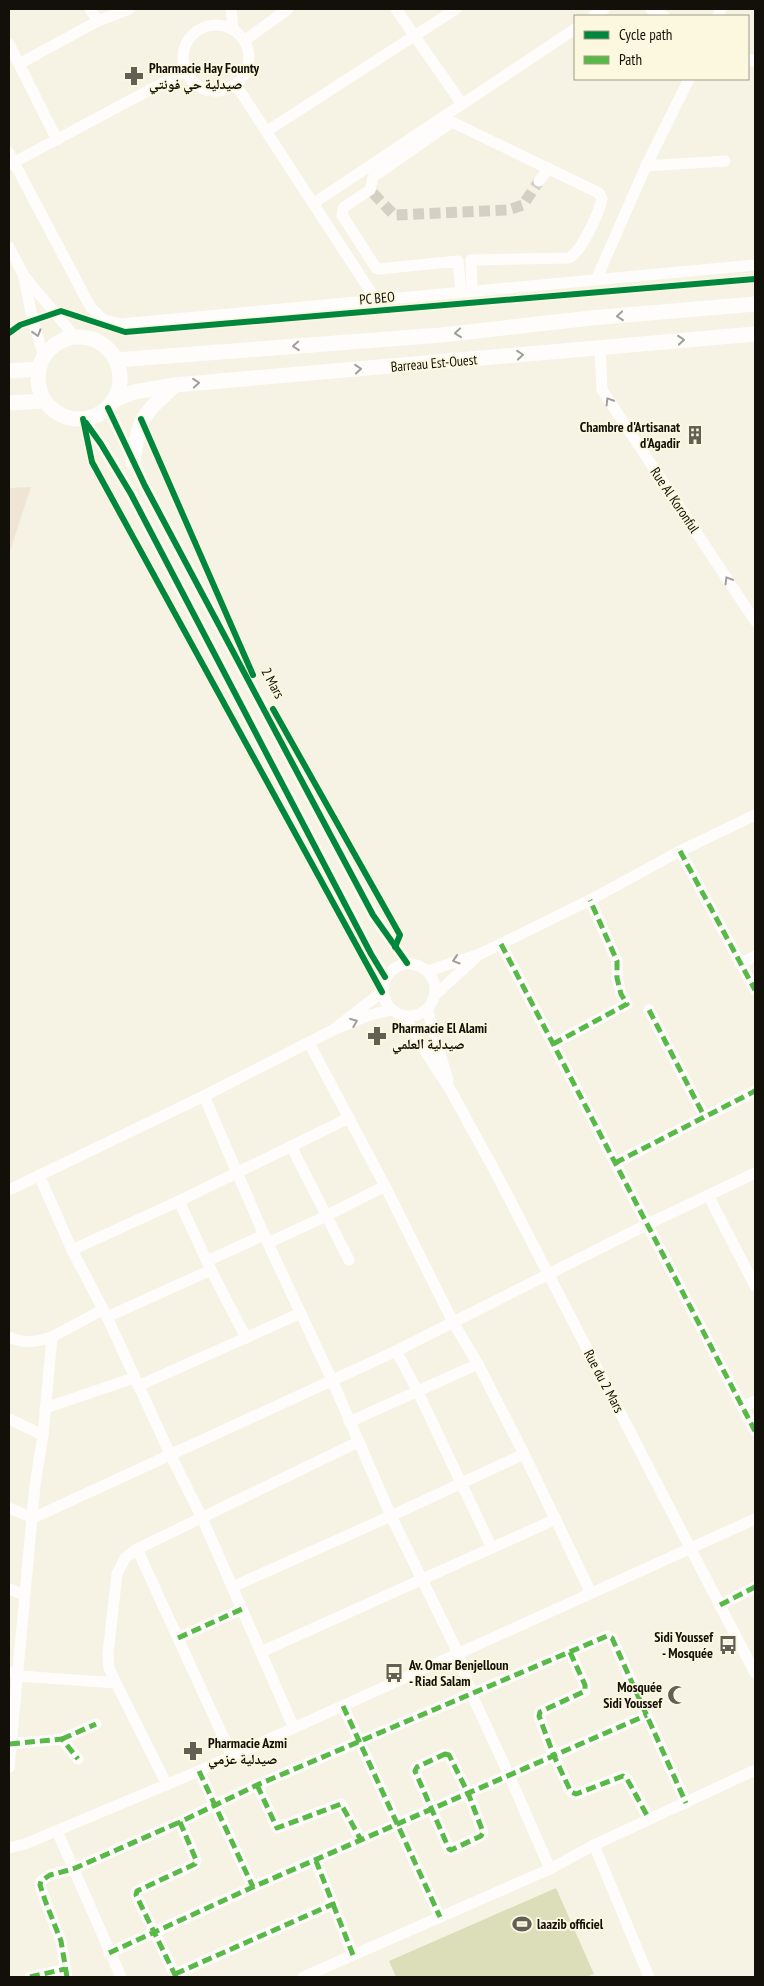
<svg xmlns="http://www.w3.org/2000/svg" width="764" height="1986" viewBox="0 0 764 1986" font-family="'PT Sans Narrow','Noto Naskh Arabic',sans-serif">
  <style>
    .education { fill: #f0e5d5 }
    .green { fill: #dbdeb8 }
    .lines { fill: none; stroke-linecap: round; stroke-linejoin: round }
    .minor-tunnel { stroke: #d4d1c4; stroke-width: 11; stroke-dasharray: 11 5.5; stroke-linecap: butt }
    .minor { stroke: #fefdfb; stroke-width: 11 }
    .major { stroke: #fefdfb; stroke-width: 15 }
    .quiet { stroke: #58b947; stroke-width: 5; stroke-dasharray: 10 5; stroke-linecap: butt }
    .cycleway-casing { stroke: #fcf7df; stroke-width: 9 }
    .cycleway { stroke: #00873e; stroke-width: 6 }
    .oneway { stroke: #a09e9a }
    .labels { text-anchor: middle; stroke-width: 4; stroke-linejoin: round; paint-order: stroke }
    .poi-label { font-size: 14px; font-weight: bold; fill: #121008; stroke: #fcf7df; text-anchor: start }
    .street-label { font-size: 14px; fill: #121008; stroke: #fcf7df }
  </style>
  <rect width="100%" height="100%" fill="#f6f3e5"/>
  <polygon class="education" points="31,487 9,554 9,488"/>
  <polygon class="green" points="556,1888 594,1974 586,1977 396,1977 389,1961"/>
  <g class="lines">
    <polyline class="minor-tunnel" points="373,193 394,215 508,210 523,205 539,181"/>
    <g class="minor">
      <polyline points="90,9 98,21"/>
      <polyline points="231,9 233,30"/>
      <polyline points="396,9 462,104"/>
      <polyline points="651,9 664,16"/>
      <polyline points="593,16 604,9"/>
      <polyline points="718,16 721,9"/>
      <circle cx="216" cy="58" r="33"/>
      <polyline points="244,41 288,9"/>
      <polyline points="9,44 57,140"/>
      <polyline points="748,59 755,62"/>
      <polyline points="19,64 98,21 129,9"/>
      <polyline points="236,85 376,300"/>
      <polyline points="267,131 456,9"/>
      <polyline points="9,153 91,308 104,320 121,324 755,265"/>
      <polyline points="9,165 185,71"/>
      <polyline points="646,166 725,161"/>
      <polyline points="539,181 549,168"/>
      <polyline points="314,203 575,29"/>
      <polyline points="9,247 24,276 76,338"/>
      <polyline points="24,278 33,321 44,357"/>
      <polyline points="596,280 646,166 689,79"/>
      <path d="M461 292 458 261 379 269 376 268 342 215 344 207 370 190 373 177 452 122 599 193 602 199C599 213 582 251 569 258L471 260 472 291"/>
      <polyline points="600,348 602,390 755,621"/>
      <polyline points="108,408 145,486 373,915 407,963"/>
      <polyline points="83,419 101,444 131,494 371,954 385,977"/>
      <polyline points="680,851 755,990"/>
      <polyline points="501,944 755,1431"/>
      <polyline points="480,954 590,900 680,851 755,815"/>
      <circle cx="409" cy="990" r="26"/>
      <polyline points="740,964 755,956"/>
      <polyline points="428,971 480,954 436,994"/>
      <polyline points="382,992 333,1030 370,1015 391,1010"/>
      <polyline points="427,1009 448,1080"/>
      <polyline points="649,1010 704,1116"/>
      <polyline points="405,1016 415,1035 451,1091 497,1175 755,1673"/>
      <polyline points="309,1043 385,1186 454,1324 478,1364 524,1454 591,1593"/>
      <polyline points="553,1044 627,1004 621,994 617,978 617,961 590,900"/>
      <polyline points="204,1096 264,1235 332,1380 391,1516 458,1653 471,1693 509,1775 550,1869"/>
      <polyline points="291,1146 349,1260"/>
      <polyline points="615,1163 755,1091"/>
      <polyline points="39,1175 72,1250 107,1317 171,1456 202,1518 294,1728"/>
      <polyline points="9,1190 204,1096 333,1030"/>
      <polyline points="708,1195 755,1286"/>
      <polyline points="179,1201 211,1270 246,1338"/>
      <polyline points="268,1243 326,1216 385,1186"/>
      <polyline points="72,1250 179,1201 349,1118"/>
      <polyline points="207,1261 264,1235"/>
      <polyline points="107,1317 211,1270"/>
      <path d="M9 1337C24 1344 36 1342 52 1337L102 1310"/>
      <polyline points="396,1351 417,1390 492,1548"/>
      <polyline points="138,1386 301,1313"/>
      <polyline points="743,1407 755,1401"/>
      <polyline points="45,1408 134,1378"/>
      <polyline points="9,1419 43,1435"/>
      <polyline points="349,1422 478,1364"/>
      <polyline points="9,1508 33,1518 396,1351 646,1225 755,1173"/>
      <polyline points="137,1549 232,1756"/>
      <polyline points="232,1587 391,1516 524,1454"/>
      <polyline points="9,1589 25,1595"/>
      <polyline points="720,1605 755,1587"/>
      <polyline points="178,1638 242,1609"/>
      <polyline points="261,1652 556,1519"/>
      <polyline points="570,1652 585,1685 585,1691 540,1712 539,1716 554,1756 571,1792 576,1794 623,1776 627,1779 649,1819"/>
      <polyline points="9,1672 19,1676 116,1683 167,1785"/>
      <polyline points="116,1683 109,1668 108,1654 117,1574 125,1558 137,1549 358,1442"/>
      <polyline points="343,1706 440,1917"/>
      <polyline points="62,1739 96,1724"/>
      <polyline points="10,1744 62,1739 78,1759"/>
      <polygon points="445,1754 449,1755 468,1793 483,1832 481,1836 451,1850 449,1849 415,1771 417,1767"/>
      <polyline points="9,1767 35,1485 43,1435 52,1337"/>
      <polyline points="199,1771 253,1887"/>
      <polyline points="257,1785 277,1828 341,1804 361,1840"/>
      <polyline points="57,1831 121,1977"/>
      <polyline points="594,1845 649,1977"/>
      <polyline points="9,1848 25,1844 199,1771 755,1519"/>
      <polyline points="333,1904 353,1955"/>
      <polyline points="109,1953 253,1887 647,1715"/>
      <polyline points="175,1974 333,1904 316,1861"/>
      <polyline points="30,1977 65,1969"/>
      <polyline points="67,1977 61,1941 46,1903 40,1885 41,1881 50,1875 73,1869 180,1822"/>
      <polyline points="176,1977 136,1895 137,1891 195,1864 196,1860 180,1822 257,1785 607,1636 612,1638 686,1803"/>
      <polyline points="303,1977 550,1869 594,1845 755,1770"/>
    </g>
    <g class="major">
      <circle cx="79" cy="378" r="41"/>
      <polyline points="116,360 441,335 591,318 755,304"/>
      <polyline points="9,371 39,369"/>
      <polyline points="114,400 134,392 175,385 755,334"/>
      <polyline points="9,403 45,401"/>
      <path d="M133 462C139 417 142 416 175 385"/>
    </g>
    <g class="quiet">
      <polyline points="680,851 755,990"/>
      <polyline points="501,944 755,1431"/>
      <polyline points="649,1010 704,1116"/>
      <polyline points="553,1044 627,1004 621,994 617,978 617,961 590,900"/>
      <polyline points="615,1163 755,1091"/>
      <polyline points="720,1605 755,1587"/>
      <polyline points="178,1638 242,1609"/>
      <polyline points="570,1652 585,1685 585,1691 540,1712 539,1716 554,1756 571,1792 576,1794 623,1776 627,1779 649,1819"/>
      <polyline points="343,1706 440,1917"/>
      <polyline points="62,1739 96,1724"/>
      <polyline points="10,1744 62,1739 78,1759"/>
      <polygon points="445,1754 449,1755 468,1793 483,1832 481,1836 451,1850 449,1849 415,1771 417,1767"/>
      <polyline points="199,1771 253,1887"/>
      <polyline points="257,1785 277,1828 341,1804 361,1840"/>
      <polyline points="333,1904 353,1955"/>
      <polyline points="109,1953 253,1887 647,1715"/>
      <polyline points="175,1974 333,1904 316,1861"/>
      <polyline points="30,1977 65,1969"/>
      <polyline points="67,1977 61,1941 46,1903 40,1885 41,1881 50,1875 73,1869 180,1822"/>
      <polyline points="176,1977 136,1895 137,1891 195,1864 196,1860 180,1822 257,1785 607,1636 612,1638 686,1803"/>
    </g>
    <g class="cycleway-casing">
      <g id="cycleway">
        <polyline points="9,333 20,325 61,311 125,332 755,279"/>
        <polyline points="108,408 145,486 373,915 407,963"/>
        <polyline points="83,419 92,462 382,992"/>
        <polyline points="141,419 253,675"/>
        <polyline points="86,423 101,444 131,494 371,954 385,977"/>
        <polyline points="273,709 400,935 395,947"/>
      </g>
    </g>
    <use href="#cycleway" class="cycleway"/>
  </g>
  <defs><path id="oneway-chevron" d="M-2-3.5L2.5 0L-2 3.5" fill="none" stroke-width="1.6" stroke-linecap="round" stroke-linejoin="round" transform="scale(1.25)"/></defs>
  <g class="oneway">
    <use href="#oneway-chevron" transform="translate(620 316) rotate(175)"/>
    <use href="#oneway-chevron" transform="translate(37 333) rotate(73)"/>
    <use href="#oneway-chevron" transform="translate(458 333) rotate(174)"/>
    <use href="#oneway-chevron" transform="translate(681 340) rotate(-5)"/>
    <use href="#oneway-chevron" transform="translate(296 346) rotate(176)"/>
    <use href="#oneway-chevron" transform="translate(520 355) rotate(-5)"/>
    <use href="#oneway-chevron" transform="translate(358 369) rotate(-5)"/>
    <use href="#oneway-chevron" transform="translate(196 383) rotate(-5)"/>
    <use href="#oneway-chevron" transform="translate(609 401) rotate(-122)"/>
    <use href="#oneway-chevron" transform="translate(728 580) rotate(-121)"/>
    <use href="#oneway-chevron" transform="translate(456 960) rotate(163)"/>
    <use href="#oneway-chevron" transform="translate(354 1022) rotate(-22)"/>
  </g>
  <defs>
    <g id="pharmacy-bare" transform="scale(1.5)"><path d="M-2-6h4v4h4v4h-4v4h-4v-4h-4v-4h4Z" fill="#625f55" stroke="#fcf7df" stroke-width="2.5" paint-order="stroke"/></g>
    <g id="building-bare" transform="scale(1.5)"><path d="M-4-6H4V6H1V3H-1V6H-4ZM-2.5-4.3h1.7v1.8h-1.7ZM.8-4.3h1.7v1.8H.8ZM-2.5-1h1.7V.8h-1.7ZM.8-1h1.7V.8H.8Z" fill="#625f55" stroke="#fcf7df" stroke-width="2.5" paint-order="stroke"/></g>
    <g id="bus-bare" transform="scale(1.5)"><path d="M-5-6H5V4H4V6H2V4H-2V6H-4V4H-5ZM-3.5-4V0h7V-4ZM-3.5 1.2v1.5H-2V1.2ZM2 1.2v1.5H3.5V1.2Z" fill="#625f55" stroke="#fcf7df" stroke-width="2.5" paint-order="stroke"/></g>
    <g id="mosque-bare" transform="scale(1.5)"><path d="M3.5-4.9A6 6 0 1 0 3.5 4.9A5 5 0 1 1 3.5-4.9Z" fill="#625f55" stroke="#fcf7df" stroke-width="2.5" paint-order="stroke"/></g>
    <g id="stadium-bare" transform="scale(1.5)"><path d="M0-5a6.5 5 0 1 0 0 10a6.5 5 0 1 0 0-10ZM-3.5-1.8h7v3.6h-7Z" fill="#625f55" stroke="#fcf7df" stroke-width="2.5" paint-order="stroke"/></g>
  </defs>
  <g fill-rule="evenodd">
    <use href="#pharmacy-bare" x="134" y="76"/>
    <use href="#building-bare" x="695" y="435"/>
    <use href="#pharmacy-bare" x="377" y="1036"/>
    <use href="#bus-bare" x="728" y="1645"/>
    <use href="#bus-bare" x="394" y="1673"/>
    <use href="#mosque-bare" x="677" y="1695"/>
    <use href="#pharmacy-bare" x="193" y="1751"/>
    <use href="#stadium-bare" x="522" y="1924"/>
  </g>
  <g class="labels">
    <g class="poi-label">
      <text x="149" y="73">Pharmacie Hay Founty<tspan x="149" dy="16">صيدلية حي فونتي</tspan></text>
      <text x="680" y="432" text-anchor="end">Chambre d'Artisanat<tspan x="680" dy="16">d'Agadir</tspan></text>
      <text x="392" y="1033">Pharmacie El Alami<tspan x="392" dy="16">صيدلية العلمي</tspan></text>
      <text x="713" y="1642" text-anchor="end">Sidi Youssef<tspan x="713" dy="16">- Mosquée</tspan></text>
      <text x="409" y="1670">Av. Omar Benjelloun<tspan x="409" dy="16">- Riad Salam</tspan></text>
      <text x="662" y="1692" text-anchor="end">Mosquée<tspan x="662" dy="16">Sidi Youssef</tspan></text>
      <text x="208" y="1748">Pharmacie Azmi<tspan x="208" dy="16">صيدلية عزمي</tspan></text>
      <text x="537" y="1929">laazib officiel</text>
    </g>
    <g class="street-label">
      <text transform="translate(377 298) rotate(-5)" y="5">PC BEO</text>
      <text transform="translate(434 363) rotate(-5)" y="5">Barreau Est-Ouest</text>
      <text transform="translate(675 500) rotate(56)" y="5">Rue Al Koronful</text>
      <text transform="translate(273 683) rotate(62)" y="5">2 Mars</text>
      <text transform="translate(604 1381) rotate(62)" y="5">Rue du 2 Mars</text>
    </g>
  </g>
  <rect width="764" height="1986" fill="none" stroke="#121008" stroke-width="20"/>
  <rect x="574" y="15" width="175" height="65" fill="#fcf7df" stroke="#9e9b89"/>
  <rect x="584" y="31" width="25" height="8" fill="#00873e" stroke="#9e9b89"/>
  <text x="619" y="40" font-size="15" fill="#121008">Cycle path</text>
  <rect x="584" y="56" width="25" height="8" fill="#58b947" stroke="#9e9b89"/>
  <text x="619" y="65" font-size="15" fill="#121008">Path</text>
</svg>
